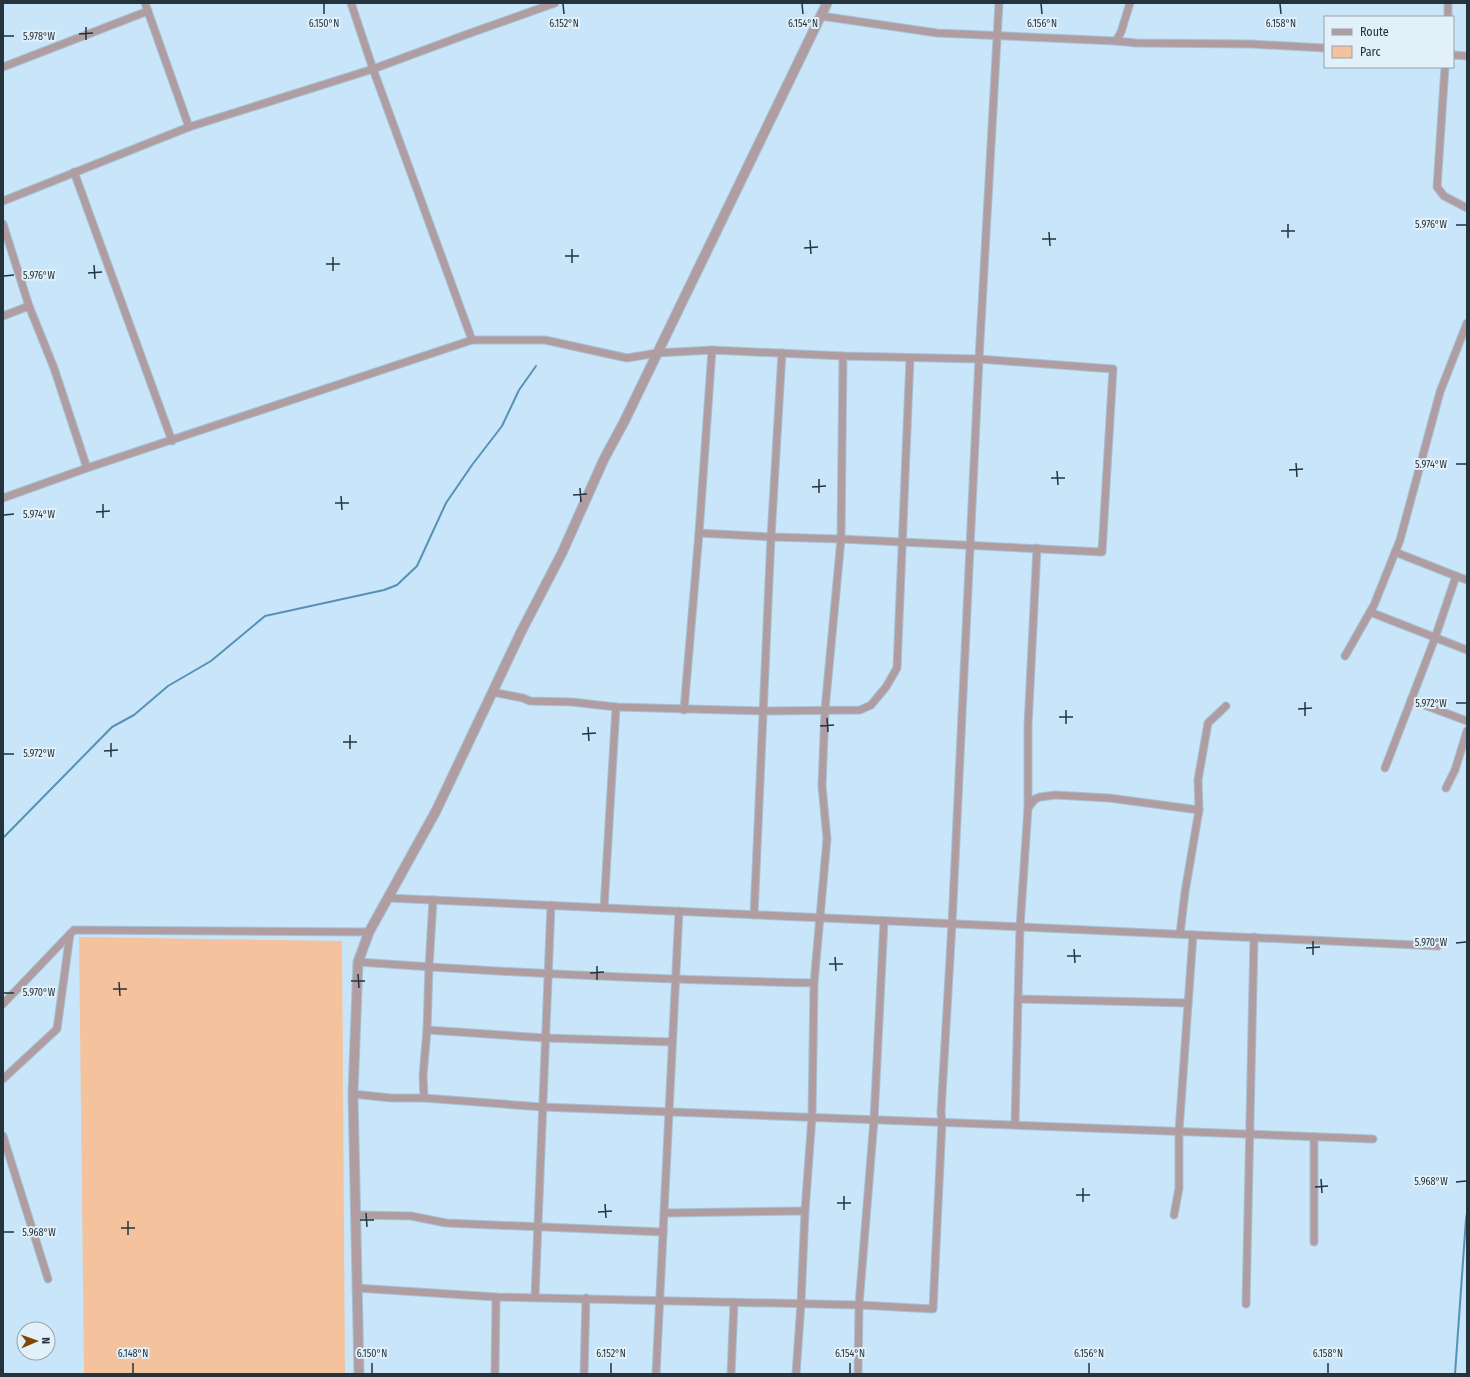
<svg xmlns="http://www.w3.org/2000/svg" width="1470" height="1377" viewBox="0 0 1470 1377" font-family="'Fira Sans Condensed',sans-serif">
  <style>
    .green { fill: #f4c39e }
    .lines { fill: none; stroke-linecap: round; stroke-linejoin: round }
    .stream { stroke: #5791b6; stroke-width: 2 }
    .minor-casing { stroke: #a7c1d3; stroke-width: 9 }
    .tertiary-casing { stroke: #a7c1d3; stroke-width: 11 }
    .minor { stroke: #b09da2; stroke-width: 7 }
    .tertiary { stroke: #b09da2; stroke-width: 9 }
    .ticks { fill: none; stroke: #24333c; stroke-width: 1.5 }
    .ticks-label { font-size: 10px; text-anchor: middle; fill: #24333c; stroke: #e2f0fa; stroke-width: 4; stroke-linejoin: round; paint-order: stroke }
  </style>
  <rect width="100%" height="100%" fill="#c8e5f9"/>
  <polygon class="green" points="79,937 342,941 345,1374 84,1374"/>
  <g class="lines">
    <g class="stream">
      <polyline points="3,838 112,727 134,715 168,686 211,661 265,616 384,590 397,585 417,566 446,503 472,465 502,426 519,390 536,366"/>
      <polyline points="1455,1374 1466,1219 1467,1213"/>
    </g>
    <g class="minor-casing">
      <g id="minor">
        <polyline points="145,3 189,127"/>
        <polyline points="351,3 373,69 472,340"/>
        <polyline points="821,16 937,33 1116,41 1136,43 1251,44 1325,48"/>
        <polyline points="1448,17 1448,3"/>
        <polyline points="1116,41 1121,32 1130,3"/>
        <polyline points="1453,55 1467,56"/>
        <polyline points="3,67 148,11"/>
        <polyline points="1445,67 1437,187 1444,196 1467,208"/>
        <polyline points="74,172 172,441"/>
        <polyline points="3,201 189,127 373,69 465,35 555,3"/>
        <polyline points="3,224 29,306 54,368 87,468"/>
        <polyline points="3,316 29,306"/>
        <polyline points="3,498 87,468 472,340 545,340 627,358 657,353 712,350 843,356 979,359 1113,369 1102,552 841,539 771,537 699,533"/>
        <polyline points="1456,576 1467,580"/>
        <polyline points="1370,612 1467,650"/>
        <polyline points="1345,656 1374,605 1400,540 1440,392 1467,323"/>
        <polyline points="492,692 523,698 530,701 572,702 616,707 764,711 860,710 871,705 886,687 897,668 910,358"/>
        <polyline points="1411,700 1467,721"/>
        <polyline points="684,710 699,533 712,350"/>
        <polyline points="1385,768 1435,638 1456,576 1395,552"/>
        <polyline points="1446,788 1455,770 1467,731"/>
        <polyline points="1028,808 1035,799 1040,797 1055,795 1109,798 1199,810"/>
        <polyline points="387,898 1438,946"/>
        <polyline points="604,908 616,707"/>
        <polyline points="754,915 771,537 782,353"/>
        <polyline points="1180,934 1185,892 1199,810 1198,780 1208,723 1226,706"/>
        <path d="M358 962C510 973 662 980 814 983"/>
        <polyline points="1018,999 1188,1003"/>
        <polyline points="3,1004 70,934"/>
        <polyline points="427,1030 546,1038 672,1042"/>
        <polyline points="3,1079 57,1029 70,934 74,930 369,932"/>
        <polyline points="353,1094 391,1098 424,1098 542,1107 1373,1139"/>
        <polyline points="424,1098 423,1076 427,1030 429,967 433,900"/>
        <polyline points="1015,1125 1018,999 1020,927 1028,808 1028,725 1037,548"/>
        <polyline points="3,1136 48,1279"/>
        <polyline points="1314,1137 1314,1242"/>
        <polyline points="664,1213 805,1211"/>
        <polyline points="356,1215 411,1216 446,1223 663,1232"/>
        <polyline points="1174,1215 1179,1188 1179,1131 1193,935"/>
        <polyline points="356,1288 496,1297 859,1305 933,1309 942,1122 941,1112 952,924 979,359 999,3"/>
        <polyline points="535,1297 551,905"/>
        <polyline points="1246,1304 1254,937"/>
        <polyline points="495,1374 496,1297"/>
        <polyline points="584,1374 586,1298"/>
        <polyline points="656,1374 679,911"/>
        <polyline points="731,1374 734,1302"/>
        <polyline points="796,1374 801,1303 805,1211 812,1117 814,983 827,839 822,786 825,710 841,539 843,356"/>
        <polyline points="858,1374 859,1305 874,1120 884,921"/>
      </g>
    </g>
    <g class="tertiary-casing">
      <polyline id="tertiary" points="359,1374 353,1094 358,962 369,932 436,811 521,632 562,553 604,459 624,422 827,3"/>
    </g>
    <use href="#minor" class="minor"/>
    <use href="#tertiary" class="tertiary"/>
  </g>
  <path class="ticks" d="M324 4V14M563 4 564 14M802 4 803 14M1041 4 1042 14M1280 4 1281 14M86 27V40M79 34 93 33M4 36H14M1288 224V238M1456 225H1466M1281 231H1295M1049 232 1050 246M1042 239H1056M810 240 811 254M804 248 818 247M572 249V263M565 256H579M333 257V271M326 264H340M94 265 95 279M88 273 102 272M4 276 14 275M1296 463 1297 477M1456 464H1466M1289 470 1303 469M1057 471 1058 485M1051 478H1065M819 479V493M812 487 826 486M580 488 581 502M573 495 587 494M341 496 342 510M335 503H349M103 504V518M96 512 110 511M4 515 14 514M1305 702V716M1456 703H1466M1298 709 1312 708M1066 710V724M1059 717H1073M827 718 828 732M820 726 834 725M588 727 589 741M582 734 596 733M350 735V749M343 742H357M111 743V757M104 751 118 750M4 754H14M1313 941V955M1456 943 1466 942M1306 948 1320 947M1074 949 1075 963M1067 956H1081M835 957 836 971M829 964H843M597 966V980M590 973 604 972M358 974 359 988M351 981H365M119 982 120 996M113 989H127M4 993H14M1321 1179 1322 1193M1456 1182 1466 1181M1315 1187 1328 1186M1083 1188V1202M1076 1195H1090M844 1196V1210M837 1203H851M605 1204 606 1218M598 1212 612 1211M366 1213 367 1227M360 1220H374M128 1221V1235M121 1228H135M4 1232H14M133 1363V1373M372 1363V1373M611 1363V1373M850 1363V1373M1089 1363V1373M1328 1363V1373"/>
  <g class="ticks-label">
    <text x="324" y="27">6.150°N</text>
    <text x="564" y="27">6.152°N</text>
    <text x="803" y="27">6.154°N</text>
    <text x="1042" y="27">6.156°N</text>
    <text x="1281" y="27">6.158°N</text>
    <text x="39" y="40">5.978°W</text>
    <text x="1431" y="228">5.976°W</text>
    <text x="39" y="279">5.976°W</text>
    <text x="1431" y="468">5.974°W</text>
    <text x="39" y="518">5.974°W</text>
    <text x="1431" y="707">5.972°W</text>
    <text x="39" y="757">5.972°W</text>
    <text x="1431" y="946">5.970°W</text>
    <text x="39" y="996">5.970°W</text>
    <text x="1431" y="1185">5.968°W</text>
    <text x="39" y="1236">5.968°W</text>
    <text x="133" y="1357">6.148°N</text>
    <text x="372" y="1357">6.150°N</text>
    <text x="611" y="1357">6.152°N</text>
    <text x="850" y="1357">6.154°N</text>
    <text x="1089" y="1357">6.156°N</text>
    <text x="1328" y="1357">6.158°N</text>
  </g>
  <rect width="1470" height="1377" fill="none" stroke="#24333c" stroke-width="8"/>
  <rect x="1324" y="16" width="130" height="52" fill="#e2f0fa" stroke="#96a4ae"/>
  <rect x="1332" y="29" width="20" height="6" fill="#b09da2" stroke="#96a4ae"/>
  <text x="1360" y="36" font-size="12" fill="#24333c">Route</text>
  <rect x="1332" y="46" width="20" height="12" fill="#f4c39e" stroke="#96a4ae"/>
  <text x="1360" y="56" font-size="12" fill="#24333c">Parc</text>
  <g transform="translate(36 1341) rotate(88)"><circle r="19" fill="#e2f0fa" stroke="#96a4ae"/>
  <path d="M0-3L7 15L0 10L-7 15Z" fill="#824502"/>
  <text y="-6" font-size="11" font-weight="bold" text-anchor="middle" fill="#24333c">N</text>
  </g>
</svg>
